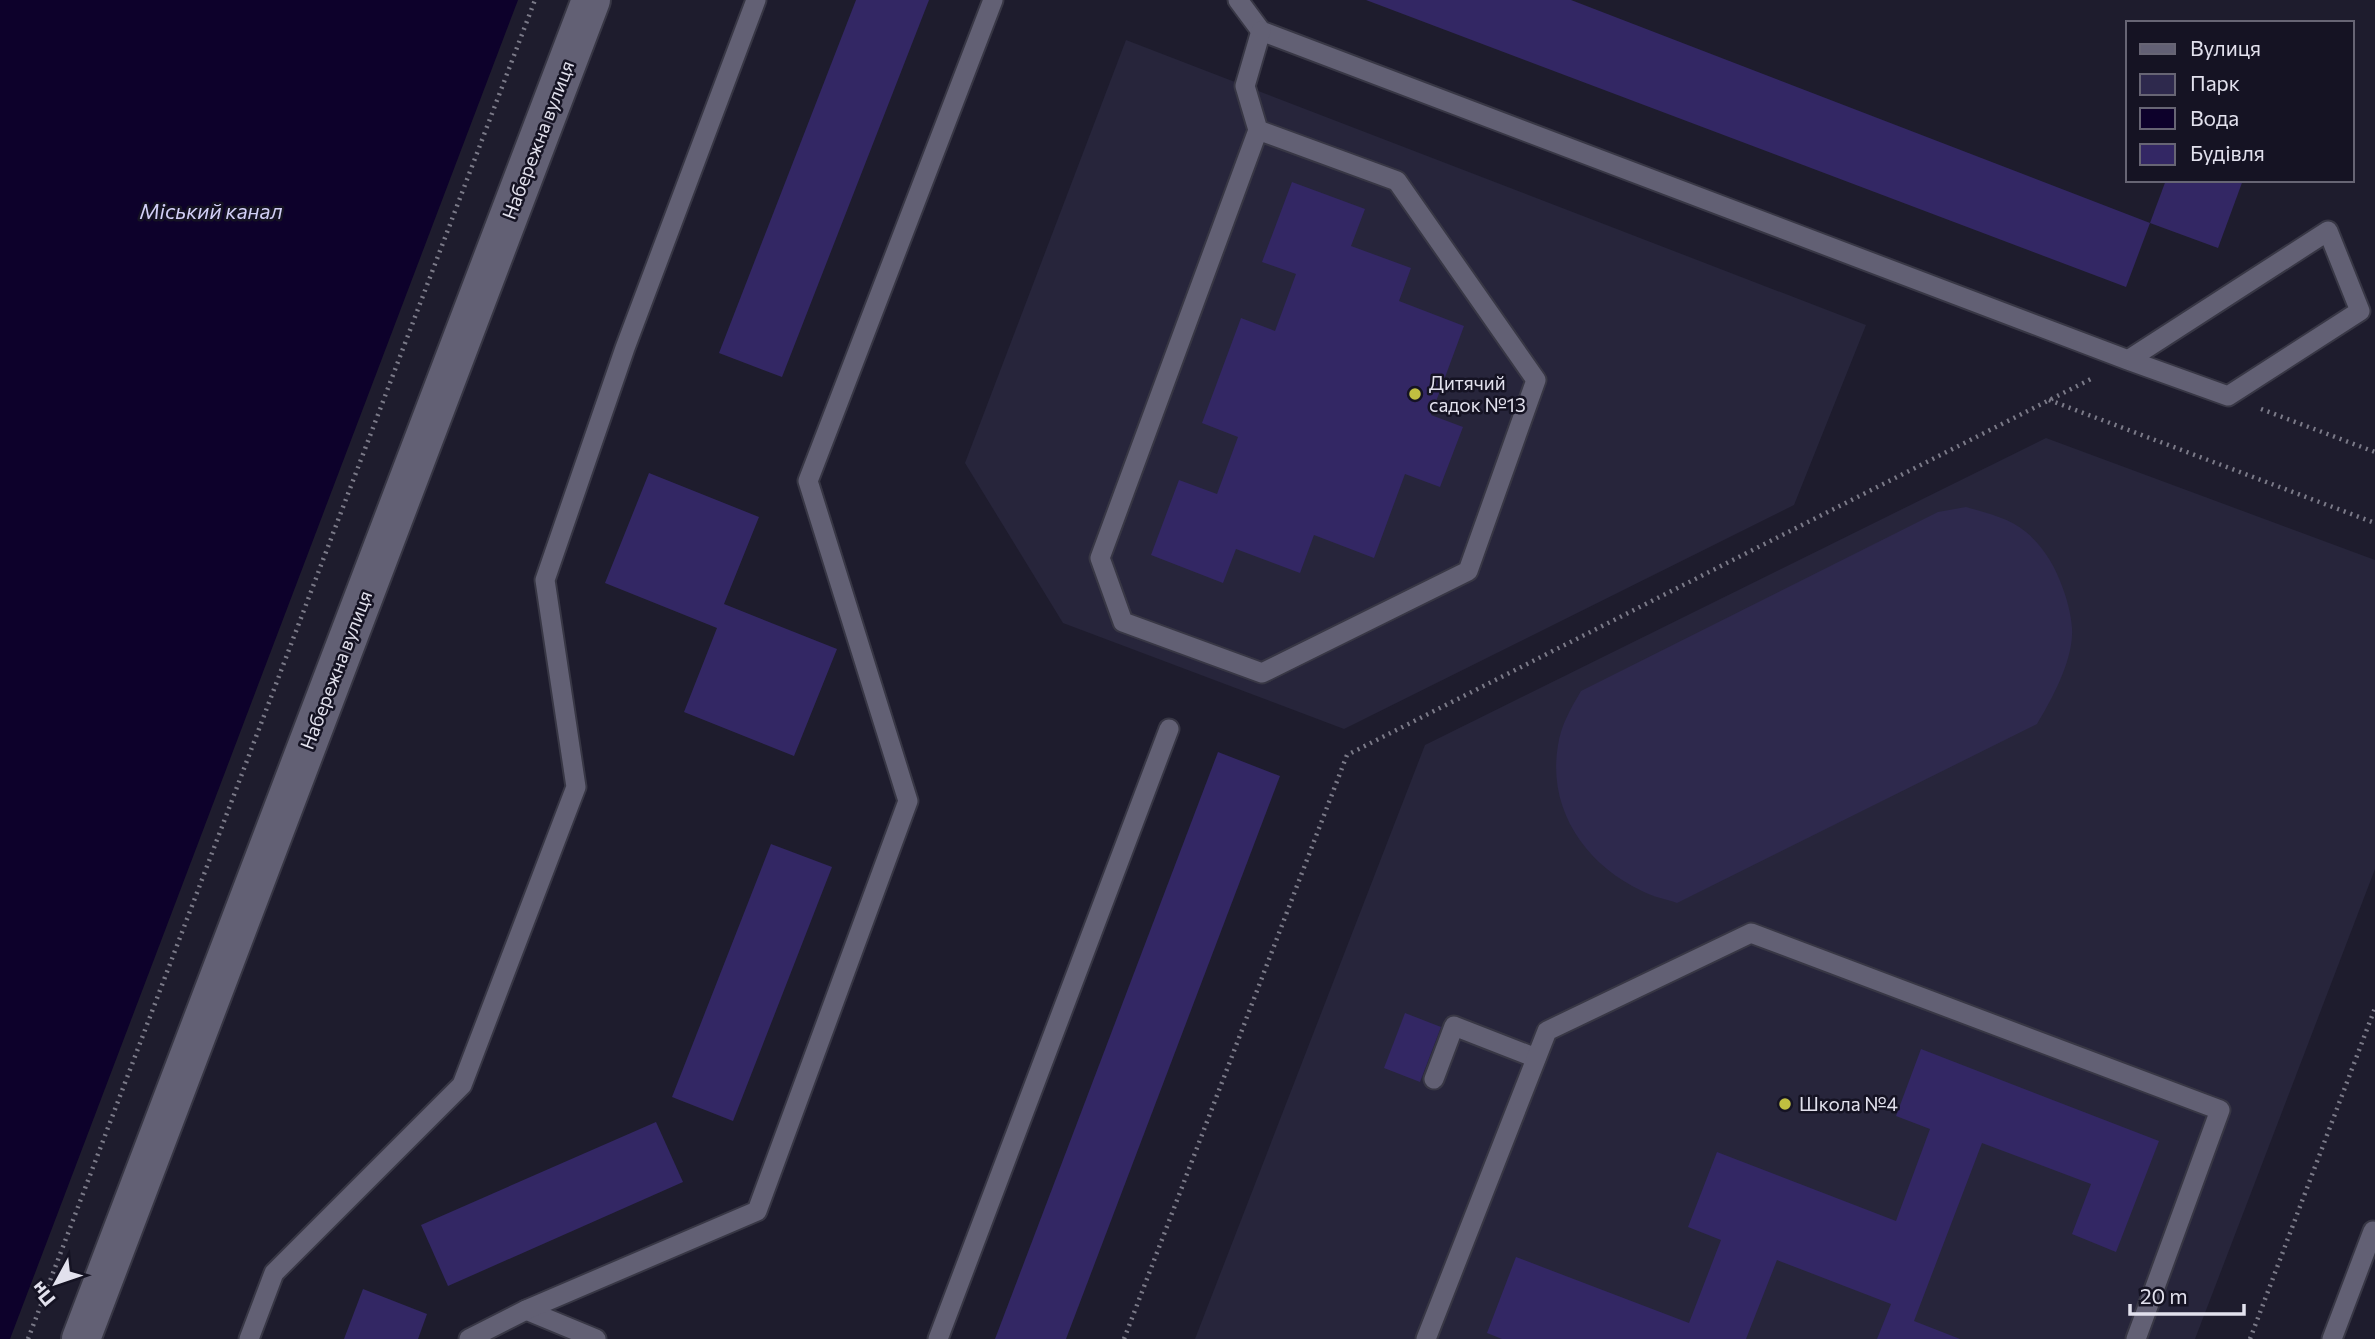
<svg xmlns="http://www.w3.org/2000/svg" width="2375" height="1339" viewBox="0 0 2375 1339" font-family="Commissioner,sans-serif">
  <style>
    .built { fill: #27253b }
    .green { fill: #2e294d }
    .water { fill: #0d012b }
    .building { fill: #332764 }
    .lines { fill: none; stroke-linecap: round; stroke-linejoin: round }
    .service-casing { stroke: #383745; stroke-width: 23 }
    .minor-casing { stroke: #383745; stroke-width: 42 }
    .path { stroke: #7b7a88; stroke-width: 4.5; stroke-dasharray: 2 5; stroke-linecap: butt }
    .service { stroke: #626074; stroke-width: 19 }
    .minor { stroke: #626074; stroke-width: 38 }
    .poi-dot { fill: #c0be40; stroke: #151323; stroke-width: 2.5 }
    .labels { text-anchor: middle; stroke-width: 5; stroke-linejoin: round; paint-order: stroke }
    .street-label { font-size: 19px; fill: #e2e1ed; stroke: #151323 }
    .poi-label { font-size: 19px; fill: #e2e1ed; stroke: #151323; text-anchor: start }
    .water-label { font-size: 21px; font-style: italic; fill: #d2cff6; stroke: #151323 }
  </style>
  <rect width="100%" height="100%" fill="#1e1c2d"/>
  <g class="built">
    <polygon points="1126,40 1866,325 1794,505 1344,729 1063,623 965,463"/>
    <polygon points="2046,438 2375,560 2375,869 2195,1339 1195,1339 1425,745"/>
  </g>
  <path class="green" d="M1966 507C1986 513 2010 518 2026 532 2043 546 2055 566 2062 586 2067 599 2071 614 2072 628 2074 659 2052 699 2037 724L1677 903C1666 899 1653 897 1642 891 1585 864 1547 809 1558 745 1561 725 1571 708 1581 691L1938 512Z"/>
  <polygon class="water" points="0,0 518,0 10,1339 0,1339"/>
  <g class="building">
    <polygon points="856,0 929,0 782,377 719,353"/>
    <polygon points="1366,0 1571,0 2150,223 2126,287"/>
    <polygon points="2166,180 2243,180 2218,248 2150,223"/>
    <polygon points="1292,182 1365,209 1351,246 1411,268 1399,301 1464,326 1431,415 1463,427 1440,487 1405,474 1374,558 1314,535 1300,573 1236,549 1223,583 1151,555 1179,480 1217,494 1238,437 1202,423 1241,318 1275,331 1296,274 1262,262"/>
    <polygon points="649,473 759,517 724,604 837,649 794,756 684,712 717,628 605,583"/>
    <polygon points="1218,752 1280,776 1066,1339 995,1339"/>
    <polygon points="771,844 832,867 733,1121 672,1097"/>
    <polygon points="1405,1013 1441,1027 1420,1082 1384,1068"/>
    <polygon points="1921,1049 2159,1141 2116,1252 2072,1234 2091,1184 1982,1143 1914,1321 1960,1339 1877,1339 1891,1304 1777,1260 1746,1339 1502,1339 1487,1333 1516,1257 1689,1323 1721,1240 1688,1227 1717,1152 1896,1221 1930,1129 1896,1116"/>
    <polygon points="656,1122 683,1182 448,1286 421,1225"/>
    <polygon points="363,1289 427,1314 418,1339 344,1339"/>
  </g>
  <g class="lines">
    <g class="service-casing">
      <g id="service">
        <polyline points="1238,0 1261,31 2128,360 2228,396 2360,311 2328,231 2128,360"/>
        <polyline points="1258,130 1397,181 1536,380 1468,571 1262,673 1123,622 1100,558 1258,130 1245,86 1261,31"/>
        <polyline points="1434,1079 1454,1026 1536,1058"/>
        <polyline points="526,1310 596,1339"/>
        <polyline points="249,1339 274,1273 462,1085 576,787 545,580 625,348 756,0"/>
        <polyline points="469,1339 526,1310 757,1211 908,801 808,481 993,0"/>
        <polyline points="938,1339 1169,729"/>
        <polyline points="1426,1339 1547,1031 1751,933 2220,1110 2136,1339"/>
        <polyline points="2332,1339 2373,1231"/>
      </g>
    </g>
    <g class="minor-casing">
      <polyline id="minor" points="81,1339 591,0"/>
    </g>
    <g class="path">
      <polyline points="2049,400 2375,523"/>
      <polyline points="2261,409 2375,452"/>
      <polyline points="28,1339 535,0"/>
      <polyline points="1124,1339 1347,755 2091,379"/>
      <polyline points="2250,1339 2375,1008"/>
    </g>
    <use href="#service" class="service"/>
    <use href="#minor" class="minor"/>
  </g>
  <g class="poi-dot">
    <circle cx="1415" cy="394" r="7"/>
    <circle cx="1785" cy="1104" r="7"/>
  </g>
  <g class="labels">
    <g class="street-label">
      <text transform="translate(538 140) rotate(-69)" y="7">Набережна вулиця</text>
      <text transform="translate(336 670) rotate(-69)" y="7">Набережна вулиця</text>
    </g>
    <g class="poi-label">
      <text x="1429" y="390">Дитячий<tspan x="1429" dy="22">садок №13</tspan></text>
      <text x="1799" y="1111">Школа №4</text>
    </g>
    <g class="water-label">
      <text x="211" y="219">Міський канал</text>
    </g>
  </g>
  <rect x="2126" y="21" width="228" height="161" fill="#151323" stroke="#676574" stroke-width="2"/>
  <rect x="2140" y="44" width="35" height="10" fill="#626074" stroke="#676574" stroke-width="2"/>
  <text x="2190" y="56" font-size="21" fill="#e2e1ed">Вулиця</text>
  <rect x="2140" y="74" width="35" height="21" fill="#2e294d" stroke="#676574" stroke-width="2"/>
  <text x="2190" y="91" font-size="21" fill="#e2e1ed">Парк</text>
  <rect x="2140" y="108" width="35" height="21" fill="#0d012b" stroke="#676574" stroke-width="2"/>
  <text x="2190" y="126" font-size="21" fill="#e2e1ed">Вода</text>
  <rect x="2140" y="144" width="35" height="21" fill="#332764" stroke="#676574" stroke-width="2"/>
  <text x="2190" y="161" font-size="21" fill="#e2e1ed">Будівля</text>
  <g transform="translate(56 1283) rotate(230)" stroke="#151323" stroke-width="5" paint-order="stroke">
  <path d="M0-5L12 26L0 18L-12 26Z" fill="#e2e1ed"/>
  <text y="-10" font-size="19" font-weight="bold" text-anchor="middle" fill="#e2e1ed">Пн</text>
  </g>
  <path d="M2130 1304v10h114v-10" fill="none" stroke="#e2e1ed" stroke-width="3.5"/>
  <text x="2140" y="1304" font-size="21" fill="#e2e1ed" stroke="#151323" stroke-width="5" paint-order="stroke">20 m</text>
</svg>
